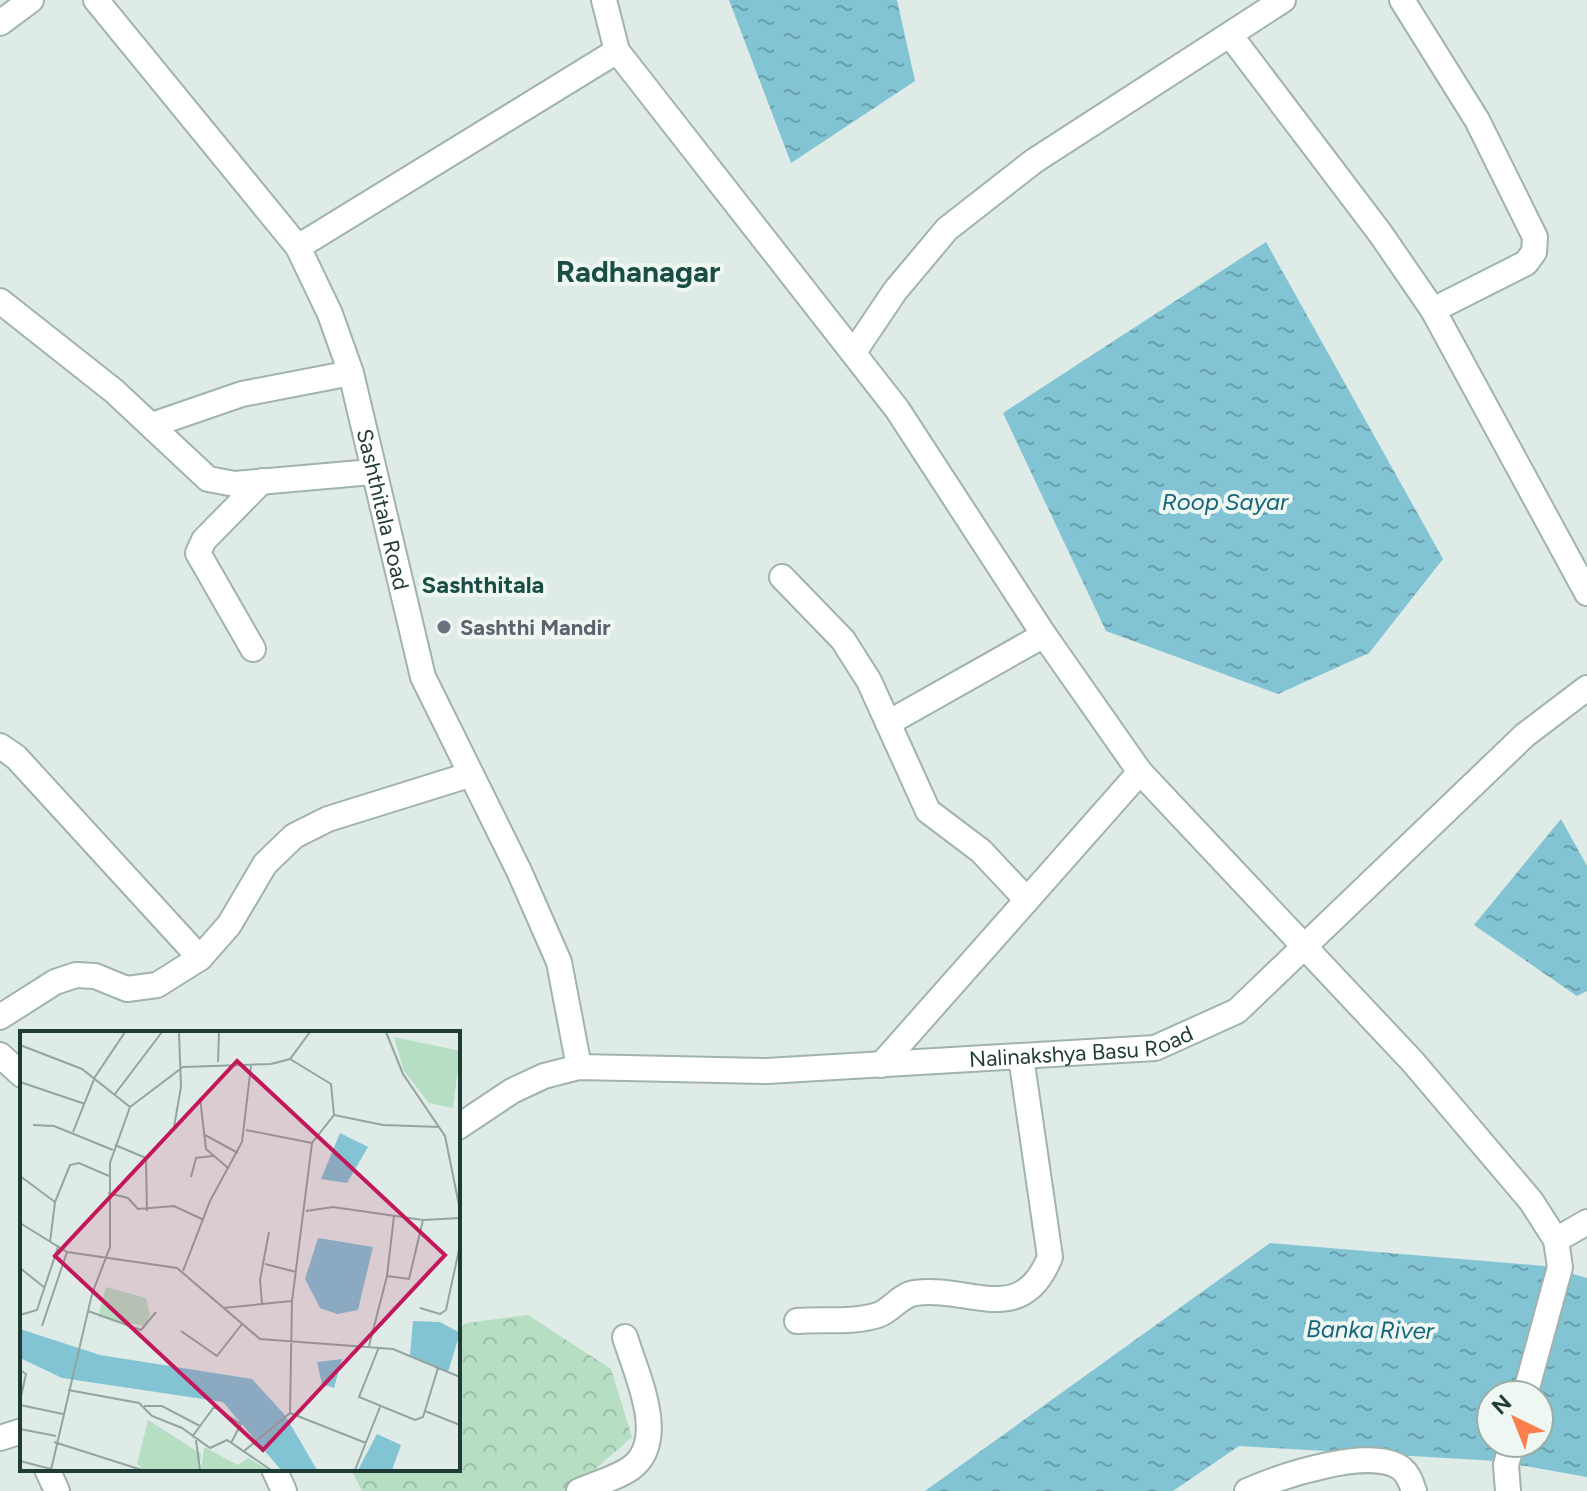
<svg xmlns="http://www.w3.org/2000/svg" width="1587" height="1491" viewBox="0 0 1587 1491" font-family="Figtree,sans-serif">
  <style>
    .park { fill: url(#park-crowns) }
    .water { fill: url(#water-ripples); fill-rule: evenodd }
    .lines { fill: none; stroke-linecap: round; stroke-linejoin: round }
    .minor-casing { stroke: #a1b3ad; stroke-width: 28 }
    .minor { stroke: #fff; stroke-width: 24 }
    .worship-dot { fill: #6b7280; stroke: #eff7f3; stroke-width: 3 }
    .labels { text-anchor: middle; stroke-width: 8; stroke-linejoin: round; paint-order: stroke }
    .street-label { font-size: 22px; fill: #1f3b35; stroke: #eff7f3 }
    .worship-label { font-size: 22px; font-weight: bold; fill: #5b616d; stroke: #eff7f3; text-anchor: start }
    .water-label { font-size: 24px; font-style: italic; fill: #16657a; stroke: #eff7f3 }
    .neighbourhood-label { font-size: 24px; font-weight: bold; fill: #1a4e44; stroke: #eff7f3 }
    .district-label { font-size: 30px; font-weight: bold; fill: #1a4e44; stroke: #eff7f3 }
    .inset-road { fill: none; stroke: #92a59f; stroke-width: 2 }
    .view { fill: #c2185b; fill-opacity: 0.15; stroke: #c2185b; stroke-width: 4 }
    .inset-edge { fill: none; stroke: #1f3b35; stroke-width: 4 }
  </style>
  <defs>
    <pattern id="park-crowns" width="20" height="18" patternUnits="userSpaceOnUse" patternTransform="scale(2)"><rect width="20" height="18" fill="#b5dec2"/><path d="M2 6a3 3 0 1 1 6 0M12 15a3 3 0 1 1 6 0" fill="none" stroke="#9bbfa7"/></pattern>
    <pattern id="water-ripples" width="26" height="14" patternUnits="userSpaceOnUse" patternTransform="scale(2)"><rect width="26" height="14" fill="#82c4d4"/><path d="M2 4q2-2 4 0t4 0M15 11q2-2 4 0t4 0" fill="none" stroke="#6aa0ad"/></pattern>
  </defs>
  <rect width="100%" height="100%" fill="#deebe6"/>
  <polygon class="park" points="528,1315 611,1369 632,1437 570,1491 362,1491 351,1469 458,1469 458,1329 467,1323"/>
  <g class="water">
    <polygon points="729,0 897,0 915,81 791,163"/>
    <polygon points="1266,242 1443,559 1369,653 1278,694 1106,631 1003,413"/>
    <polygon points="1561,819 1587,866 1587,991 1577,996 1474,925"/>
    <path d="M1270 1243 1544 1266 1587 1278V1477L1497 1461 1239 1446 1173 1491H925ZM1491 1395H1539V1443H1491Z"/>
  </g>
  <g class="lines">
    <g class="minor-casing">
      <g id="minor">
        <path id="s1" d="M96 0 298 247 330 314 351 373 423 677 519 871 559 962 579 1067"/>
        <polyline points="604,0 617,51 897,409 1044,635 1140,772 1413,1062 1531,1201 1556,1240 1560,1267 1525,1395"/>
        <polyline points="1402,0 1477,120 1535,237 1534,252 1526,263 1433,310"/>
        <polyline points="0,23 31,0"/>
        <polyline points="1230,35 1380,233 1433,310 1587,593"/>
        <polyline points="298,247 617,51"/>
        <polyline points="0,301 114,391 208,479 235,484 372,472"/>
        <polyline points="854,352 895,291 947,229 1034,161 1283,0"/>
        <polyline points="152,425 242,394 351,373"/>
        <polyline points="782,577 843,640 869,681 928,811 981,851 1027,900"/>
        <polyline points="253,649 198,553 204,540 262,481"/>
        <polyline points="888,723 1044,635"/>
        <polyline points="0,746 16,757 200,958"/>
        <polyline points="0,1017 55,982 76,975 95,976 127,989 157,985 200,958 229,925 265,864 294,836 328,819 469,775"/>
        <polyline points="0,1055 22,1075"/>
        <polyline points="881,1065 1140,772"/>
        <path id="s2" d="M458 1127 512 1091 544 1076 579 1067 767 1071 1155 1048 1237 1011 1525 735 1587 688"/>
        <polyline points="1556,1240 1587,1222"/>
        <path d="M797 1321C822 1319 854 1323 878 1315 892 1310 900 1295 915 1293 970 1285 1021 1329 1050 1257L1021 1057"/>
        <polyline points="0,1438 22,1431"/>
        <polyline points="47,1469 57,1491"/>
        <polyline points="274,1469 284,1491"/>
        <path d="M579 1491C595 1484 617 1478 631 1468 669 1440 636 1374 625 1337"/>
        <path d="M1247 1491C1279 1477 1371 1445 1402 1469 1409 1475 1411 1483 1414 1491"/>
        <polyline points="1508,1491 1506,1465 1512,1443"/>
      </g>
    </g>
    <use href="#minor" class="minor"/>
  </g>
  <circle class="worship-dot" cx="444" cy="627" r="8"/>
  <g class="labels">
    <g class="street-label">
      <text dy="8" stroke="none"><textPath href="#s1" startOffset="596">Sashthitala Road</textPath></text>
      <text dy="8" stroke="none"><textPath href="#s2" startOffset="640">Nalinakshya Basu Road</textPath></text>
    </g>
    <g class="worship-label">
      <text x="460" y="635">Sashthi Mandir</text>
    </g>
    <g class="water-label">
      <text x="1225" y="510">Roop Sayar</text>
      <text transform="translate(1370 1330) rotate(1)" y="8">Banka River</text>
    </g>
    <g class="neighbourhood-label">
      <text x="483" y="593">Sashthitala</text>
    </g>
    <g class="district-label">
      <text x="638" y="282">Radhanagar</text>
    </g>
  </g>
  <g transform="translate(20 1031)">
    <rect width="440" height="440" fill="#deebe6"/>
    <path d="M374 6 440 20 433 77 409 72 384 40Z" fill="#b5dec2"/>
    <path d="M86 256 126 267 130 284 125 295 78 286ZM128 389 181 423 179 439H124L117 433ZM184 416 218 434 228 427 249 439H181Z" fill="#b5dec2"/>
    <path d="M320 102 348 116 327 152 301 148ZM298 207 353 216 338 279 317 283 300 277 285 248ZM393 290 420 291 440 302 428 341 390 324ZM0 298 80 324 232 348 265 384 297 439H261L203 371 42 347 0 327ZM322 328 314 357 302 353 297 331ZM357 403 381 414 372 439H338Z" fill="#82c4d4"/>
    <path class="inset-road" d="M366 1 383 43 425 105 440 179M0 14 62 38 110 76M198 31 199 1M0 51 65 73M95 63 142 1M180 67 186 118 208 137M314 84 363 94 420 96M13 94 34 95 93 119M154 96 161 56 159 1M226 99 292 112M53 101 75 46 105 1M185 104 218 122M95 114 126 127 127 180M0 145 35 171M171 146 176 127 193 125M88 162 108 167 118 178 154 175 184 189M286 180 313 176 403 189 440 187M0 192 47 221 157 237 240 308 373 318 440 346M30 211 35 171 50 134 59 132 89 145M245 233 276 241M0 237 25 257M163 240 190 170 222 111 231 35M367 245 389 248 403 189M242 273 240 249 249 201M203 277 272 270M400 277 420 283 426 279 440 214M68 280 121 299 136 281M0 284 17 279 38 216M22 295 47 221M161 300 197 325 222 293M349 315 367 245 374 185M359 316 339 366 395 389 403 386 418 337M0 339 6 343 0 370M48 359 119 372 132 385 162 397 190 417 207 409 251 439M0 374 43 383M124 375H142L180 395M405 380 440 394M270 382 346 412M0 398 36 405M172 406 194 376 221 393 211 412M176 409 180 439M34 411 122 439M224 420 270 382 272 270 292 112 314 84 311 53 270 28M0 430 31 438M31 439 72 263 90 216V132L110 76 163 36 251 33 270 28 290 1M335 439 360 376"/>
    <path class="view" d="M217 30 425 224 243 419 35 225Z"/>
    <rect width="440" height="440" class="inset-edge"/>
  </g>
  <g transform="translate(1515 1419) rotate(317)"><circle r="38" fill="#eff7f3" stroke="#9caca7" stroke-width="2"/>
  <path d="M0-6L14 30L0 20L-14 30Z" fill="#fa7f4d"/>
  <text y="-12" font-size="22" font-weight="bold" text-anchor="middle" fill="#1f3b35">N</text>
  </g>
</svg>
